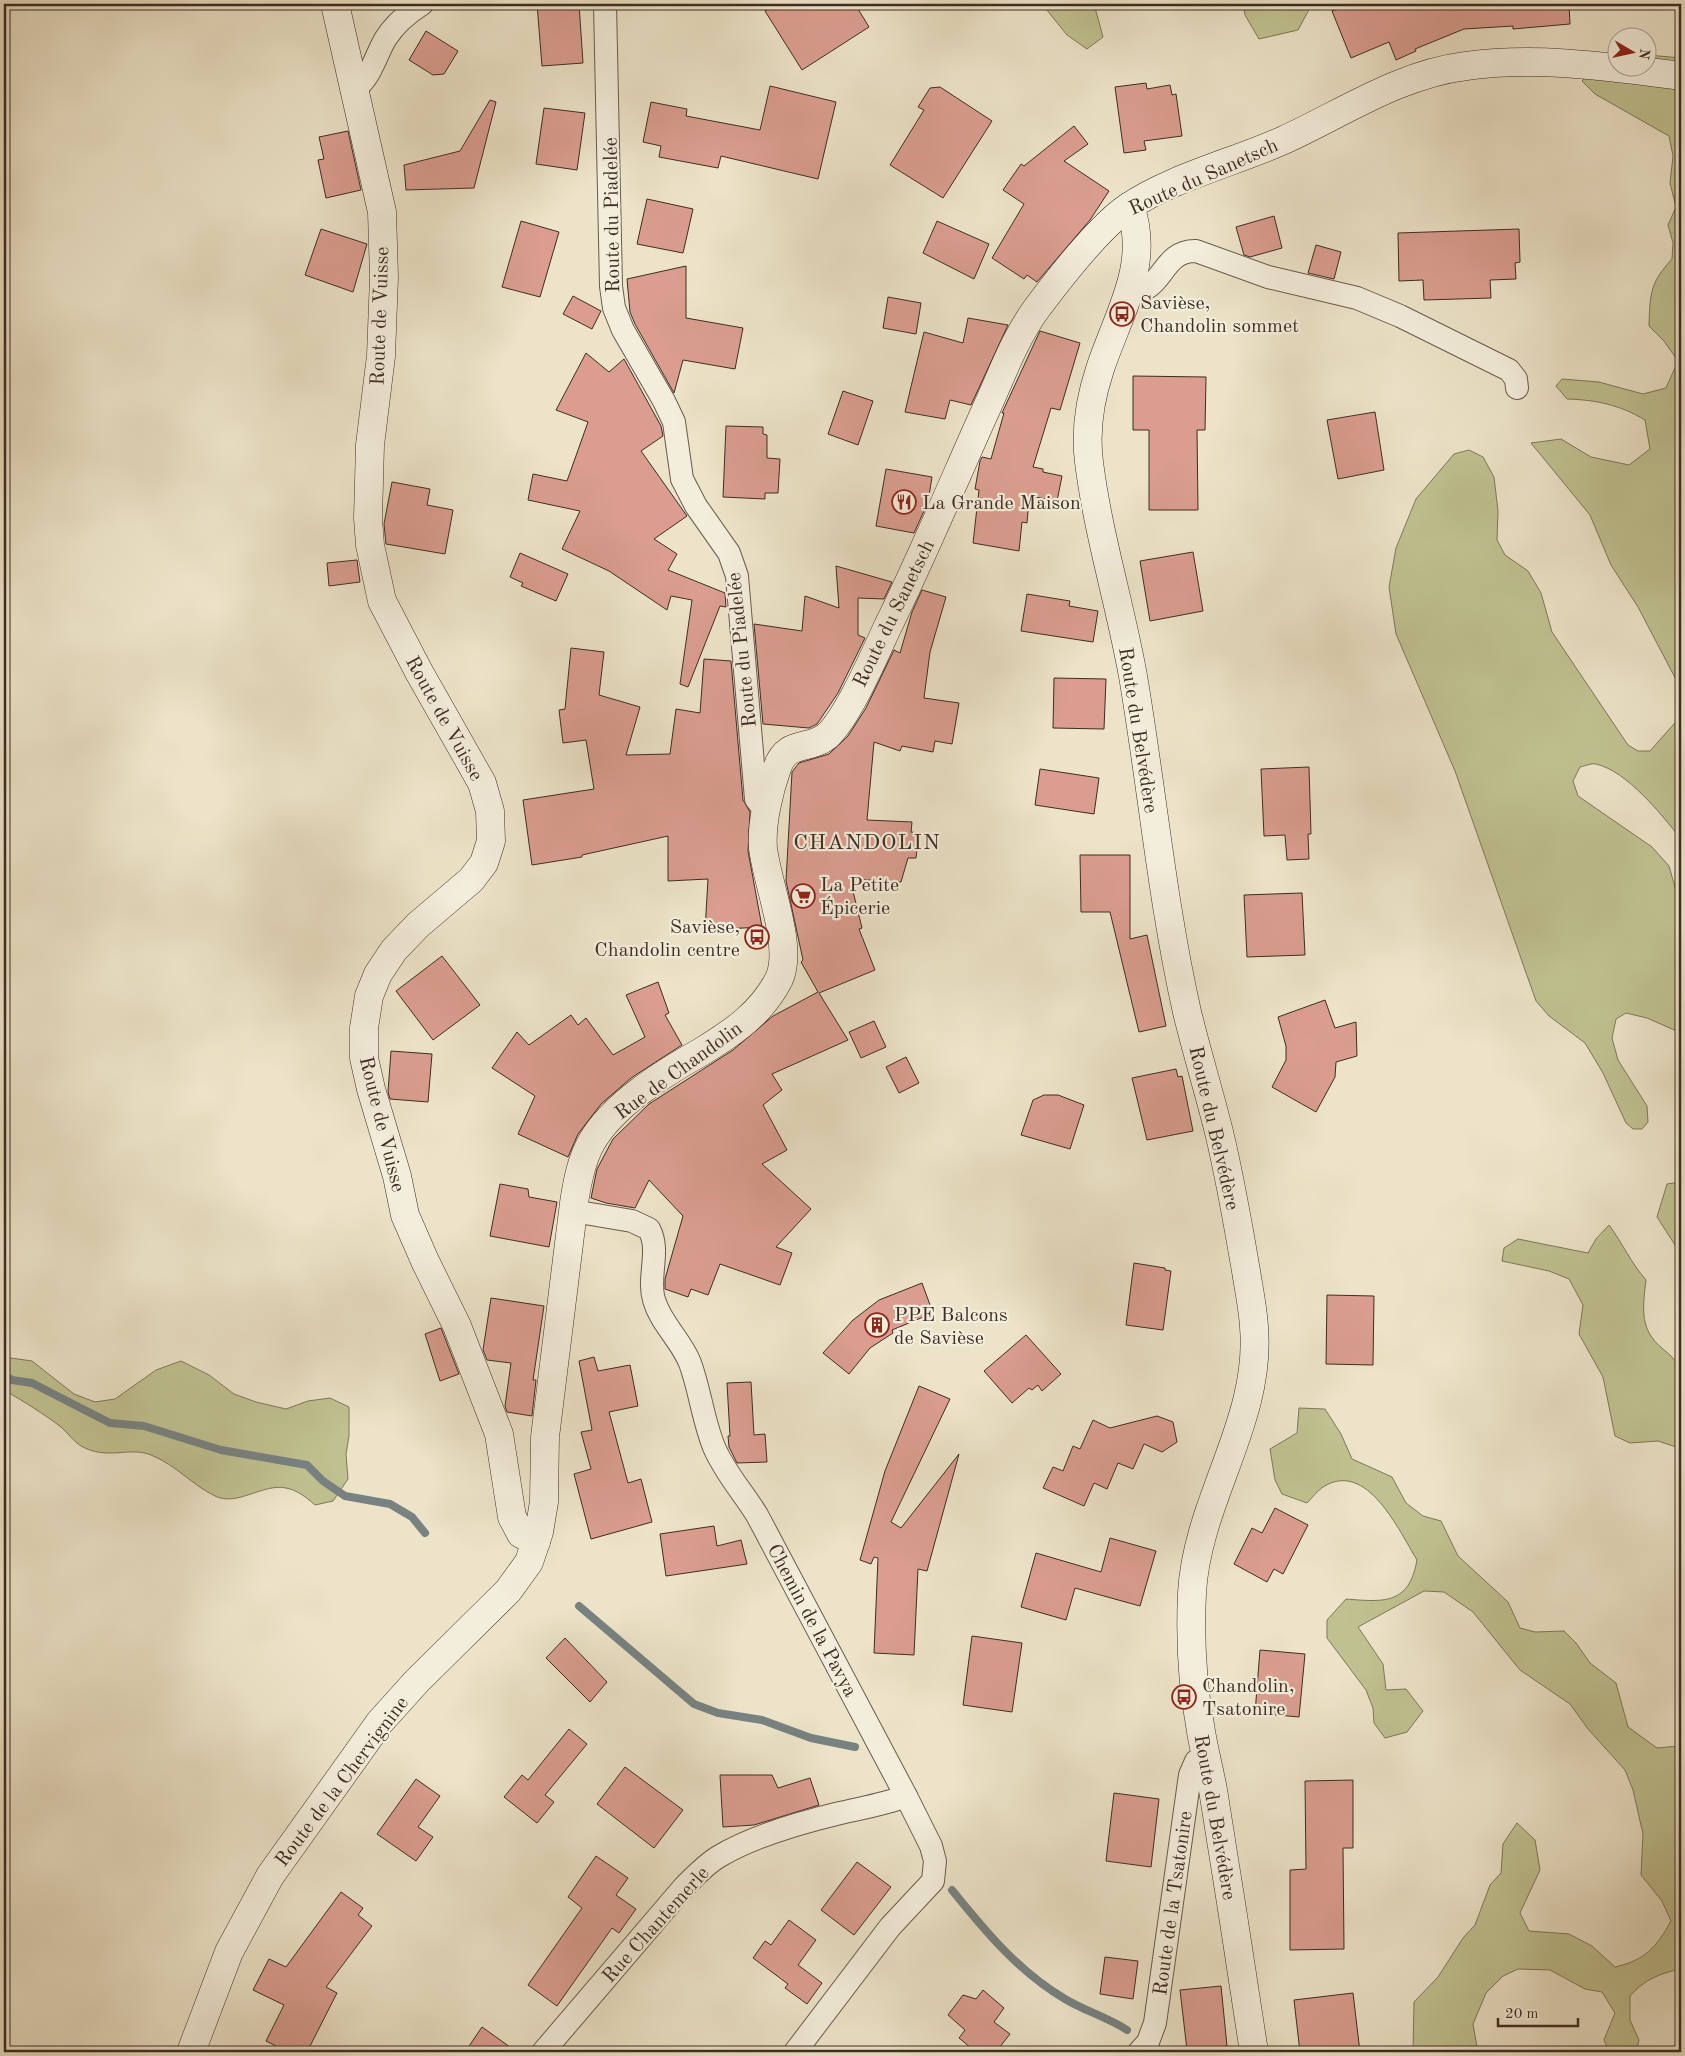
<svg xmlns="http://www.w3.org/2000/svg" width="1685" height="2056" viewBox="0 0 1685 2056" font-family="'Old Standard TT',serif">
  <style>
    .green { fill: #c0c190; stroke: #80765a }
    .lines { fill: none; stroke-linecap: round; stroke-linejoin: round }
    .stream { stroke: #778281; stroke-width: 8 }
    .building { fill: #da9d8f; stroke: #3f2c24 }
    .street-casing { stroke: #6a5a4d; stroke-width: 24 }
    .secondary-casing { stroke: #3f2c24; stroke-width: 29 }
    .street { stroke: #f3eddb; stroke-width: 22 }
    .secondary { stroke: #f3eddb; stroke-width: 28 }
    .labels { text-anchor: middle; stroke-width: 4.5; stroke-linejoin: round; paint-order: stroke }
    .street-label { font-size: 20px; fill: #3f2c24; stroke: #f3eddb }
    .poi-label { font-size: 20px; fill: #3f2c24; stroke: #f3eddb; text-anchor: start }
    .quarter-label { font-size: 22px; letter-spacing: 1px; fill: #3f2c24; stroke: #f3eddb }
  </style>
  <rect width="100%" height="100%" fill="#ece3c8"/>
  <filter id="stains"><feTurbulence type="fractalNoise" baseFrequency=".004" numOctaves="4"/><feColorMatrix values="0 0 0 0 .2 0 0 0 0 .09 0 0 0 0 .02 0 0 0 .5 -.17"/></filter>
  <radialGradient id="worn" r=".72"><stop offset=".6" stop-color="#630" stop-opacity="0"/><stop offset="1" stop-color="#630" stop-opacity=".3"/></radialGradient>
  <g class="green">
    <polygon points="1042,4 1094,4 1103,37 1087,49 1067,35"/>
    <polygon points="1243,4 1312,4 1298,30 1259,39 1245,15"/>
    <path d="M1648 55 1681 58V689L1638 607 1611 565 1590 515 1531 443 1561 439 1591 457 1629 465 1650 449 1645 420C1620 405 1597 400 1567 399L1556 386 1562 379 1599 382 1643 394 1666 388 1678 361 1664 341 1649 326C1650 293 1650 283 1672 259L1673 243 1668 225 1676 207 1670 183 1673 156 1669 136 1595 94 1582 81 1603 60 1648 68Z"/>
    <path d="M1469 450 1483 457 1494 477 1498 511 1497 540 1505 555 1528 571 1541 593 1552 632 1628 745 1638 751H1650L1681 716V839C1662 815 1627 771 1596 764 1591 763 1585 766 1580 767L1573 781 1578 796 1652 847 1669 866 1681 908V1033L1647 1018 1626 1013 1616 1019 1612 1038 1618 1060 1647 1106 1648 1122 1642 1129H1633L1626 1123 1603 1073 1585 1043 1549 1016 1536 1001 1455 771 1396 634 1389 587 1396 548 1416 499 1454 454Z"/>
    <polygon points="1681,1182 1681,1259 1675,1245 1657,1217 1667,1184"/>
    <path d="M1609 1225C1623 1244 1631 1263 1646 1280 1644 1298 1640 1320 1651 1336 1659 1350 1678 1355 1681 1374 1685 1396 1681 1422 1681 1444L1676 1447 1658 1441 1630 1443 1615 1436 1603 1377 1579 1334 1583 1305 1569 1279 1549 1271 1502 1261 1504 1248 1518 1239 1588 1253 1596 1239Z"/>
    <path d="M4 1357 32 1361 74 1394 95 1402 115 1399 156 1370 181 1361 209 1375 234 1394 256 1402 286 1409 308 1401 330 1398 349 1407V1436L346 1454 348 1479 333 1501 315 1505C306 1497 297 1490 286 1488 263 1483 237 1507 215 1496 192 1485 176 1465 151 1455 129 1446 108 1461 81 1446 73 1441 68 1433 61 1427 44 1414 23 1401 4 1390Z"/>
    <path d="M1299 1408 1325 1409 1341 1434 1352 1459 1392 1477 1406 1503 1423 1516 1441 1521 1458 1556 1508 1602 1520 1628 1535 1632 1564 1631 1576 1643 1590 1663 1616 1683 1628 1727 1657 1748 1679 1746 1681 1744V1969C1660 1973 1644 1980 1630 1996V2020L1639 2040 1636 2052H1609L1604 2040 1615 2013 1602 1992 1585 1989 1550 1970 1518 1969 1503 1976 1486 1993 1473 2024 1478 2052H1413L1414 2002 1438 1977 1463 1938 1475 1925 1490 1885 1501 1873 1503 1844 1517 1823 1535 1840 1540 1870 1520 1913 1529 1931 1569 1934 1592 1946 1615 1967C1645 1960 1656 1948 1671 1921L1662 1901 1641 1875 1643 1834 1633 1790 1625 1770 1588 1729 1570 1704 1520 1670 1473 1612 1444 1592 1424 1591 1358 1627 1383 1664 1386 1690 1406 1689 1423 1711 1407 1732 1385 1738 1374 1723 1373 1708 1366 1690 1327 1638V1620L1346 1599C1384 1602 1409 1605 1417 1560 1399 1531 1367 1459 1323 1487 1317 1491 1312 1498 1307 1503L1282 1494 1275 1480 1270 1449 1297 1433Z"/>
  </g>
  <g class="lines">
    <g class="stream">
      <polyline points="4,1375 12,1380 32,1383 110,1423 144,1426 221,1450 307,1465 323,1481 345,1496 390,1504 412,1517 425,1533"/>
      <polyline points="579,1606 694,1704 718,1713 762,1720 811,1738 855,1747"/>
      <path d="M952 1890C985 1931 1019 1972 1065 1999 1085 2011 1107 2017 1127 2030"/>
    </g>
  </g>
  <g class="building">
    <polygon points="537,4 579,4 583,63 542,66"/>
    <polygon points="777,4 855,4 869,27 802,70 765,11"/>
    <polygon points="1351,4 1569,4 1570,24 1513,29 1513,26 1464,29 1415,49 1416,51 1396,60 1389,42 1351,58 1332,11"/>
    <polygon points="426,31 458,51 444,74 433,75 409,60"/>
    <polygon points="1146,83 1147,89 1170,85 1172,95 1176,94 1182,136 1144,141 1146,150 1124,153 1115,87"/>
    <polygon points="770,86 836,102 818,179 721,156 718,168 659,157 661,146 643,142 651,102 687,109 686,116 760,130"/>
    <polygon points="940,87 992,121 943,198 890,165 924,110 918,107 930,88"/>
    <polygon points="490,100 496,102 474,188 406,190 404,165 460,151"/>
    <polygon points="544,108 585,113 577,170 536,164"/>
    <polygon points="1074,126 1088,144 1064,161 1109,191 1090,220 1037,282 1027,275 1024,279 992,258 1024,204 1003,190 1021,164 1024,166"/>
    <polygon points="348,131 361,190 326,198 318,160 324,159 319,137"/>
    <polygon points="647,199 693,209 683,253 637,244"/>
    <polygon points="1274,216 1282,248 1250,257 1244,255 1236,227"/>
    <polygon points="521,221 559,232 540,297 502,287"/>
    <polygon points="937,221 989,244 974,279 923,253"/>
    <polygon points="321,229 367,244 353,292 305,275"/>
    <polygon points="1519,229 1520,262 1515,263 1516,279 1490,280 1491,298 1424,300 1423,280 1399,281 1398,233"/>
    <polygon points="1316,245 1341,252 1334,279 1308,273"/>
    <polygon points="686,266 686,318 743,328 735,369 683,360 674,393 635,324 630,312 627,279"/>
    <polygon points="573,296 601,311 592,329 563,314"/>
    <polygon points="888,297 921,303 916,334 883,328"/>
    <polygon points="968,318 1008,325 971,405 950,400 945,419 905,412 924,332 963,343"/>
    <polygon points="1040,331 1080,343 1060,410 1051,408 1033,467 1043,469 1043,472 1062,476 1057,501 1035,497 1034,500 1029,500 1027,523 1022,522 1019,551 973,543 979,490 975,489 980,461 982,457 991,459 1004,413 1002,413"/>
    <polygon points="586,353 609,372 624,359 661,426 663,436 641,451 687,516 654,539 677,554 668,570 725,593 726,607 720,606 688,687 680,684 692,600 671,596 667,610 609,571 562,549 580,511 528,500 533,474 567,481 588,422 556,410"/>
    <polygon points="1133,376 1206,377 1205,430 1197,430 1198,510 1149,510 1149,430 1133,430"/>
    <polygon points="843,391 873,401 858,445 828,434"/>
    <polygon points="1375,412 1384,470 1338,479 1327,420"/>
    <polygon points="726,426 763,427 763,434 767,435 767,458 780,459 778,493 765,493 765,499 723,497"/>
    <polygon points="886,469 932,477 928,502 914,533 876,526"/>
    <polygon points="392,482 430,489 427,505 453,510 445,554 386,544 384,524"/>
    <polygon points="1193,552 1203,611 1150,621 1140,561"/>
    <polygon points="520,553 568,574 556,601 521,586 523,583 510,577"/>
    <polygon points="357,560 360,582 329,586 327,563"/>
    <polygon points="836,566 892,582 884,599 858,598 858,635 865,638 838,693 817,724 809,728 763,724 754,624 802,631 805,596 839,608"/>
    <polygon points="922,590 946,597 930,652 924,698 959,703 952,744 935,741 933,752 902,746 900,751 874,742 867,820 912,822 911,832 919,833 916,858 908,858 901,882 850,879 862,928 859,929 875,970 819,993 848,1040 772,1074 782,1090 763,1105 787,1150 762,1164 811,1209 776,1247 792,1253 780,1285 720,1264 708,1295 691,1289 688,1297 665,1289 665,1279 683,1216 649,1180 635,1208 606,1203 591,1198 597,1169 613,1139 649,1104 733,1050 773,1016 818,992 801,962 803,960 786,881 792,772 799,763 829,754 848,736 866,708 894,650 900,653 912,612"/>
    <polygon points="1027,594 1070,601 1069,606 1098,611 1093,642 1021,631"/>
    <polygon points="571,648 604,652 599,695 640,707 626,755 670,754 676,709 700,713 704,659 731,661 743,800 750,812 748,851 762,927 705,930 708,879 668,881 668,836 582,855 582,857 532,865 523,800 594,789 586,740 563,743 559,710 565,709"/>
    <polygon points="1054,678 1106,679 1104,729 1053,728"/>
    <polygon points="1309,767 1311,834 1308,834 1309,859 1287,860 1285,835 1264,836 1261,769"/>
    <polygon points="1040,769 1099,778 1094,814 1035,805"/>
    <polygon points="1080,855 1130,855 1130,939 1147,935 1166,1026 1139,1032 1110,912 1081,912"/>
    <polygon points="1302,893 1305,955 1247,957 1244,895"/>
    <polygon points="442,956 480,1005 433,1040 396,991"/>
    <polygon points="658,982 669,1013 665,1015 682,1045 631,1078 601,1104 578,1134 568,1157 518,1134 535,1096 492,1068 517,1032 529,1045 571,1015 578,1025 586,1018 613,1055 645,1037 626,995"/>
    <polygon points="1325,1000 1335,1028 1356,1022 1357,1056 1336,1062 1335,1077 1316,1112 1272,1087 1286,1060 1286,1046 1278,1017"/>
    <polygon points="874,1021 886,1047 861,1058 849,1032"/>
    <polygon points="391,1051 432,1054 428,1102 390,1099 388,1092"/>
    <polygon points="906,1057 919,1083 899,1093 886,1067"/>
    <polygon points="1176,1069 1178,1077 1182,1076 1193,1131 1147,1140 1132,1078"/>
    <polygon points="1044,1095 1058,1095 1084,1105 1070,1149 1021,1135 1033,1100"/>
    <polygon points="500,1184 528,1189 529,1197 557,1202 549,1247 490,1236"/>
    <polygon points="1134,1263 1165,1268 1165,1270 1171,1271 1163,1330 1126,1325"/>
    <polygon points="922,1283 933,1313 892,1330 893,1333 870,1348 849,1374 823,1353 853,1320 879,1300"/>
    <polygon points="1327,1295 1374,1296 1373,1365 1326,1364"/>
    <polygon points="491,1298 544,1306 533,1380 536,1380 532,1416 507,1412 505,1406 511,1363 487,1360 483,1350"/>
    <polygon points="441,1328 459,1374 440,1381 425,1334"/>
    <polygon points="1026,1335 1061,1374 1042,1391 1038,1385 1032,1390 1029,1388 1012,1403 984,1371"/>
    <polygon points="594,1357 598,1371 630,1365 638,1406 609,1412 628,1483 641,1479 652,1522 591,1539 574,1474 591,1469 581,1432 592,1430 579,1361"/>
    <polygon points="751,1382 754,1435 765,1434 767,1462 737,1463 729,1447 728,1436 730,1436 727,1383"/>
    <polygon points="919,1386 950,1399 891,1522 901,1528 959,1454 927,1571 918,1569 914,1655 874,1653 878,1558 874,1557 871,1564 860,1560 885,1471"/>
    <polygon points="1157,1416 1173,1422 1177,1442 1162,1452 1144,1444 1133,1469 1118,1463 1107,1489 1094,1483 1084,1506 1043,1488 1053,1467 1063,1471 1073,1446 1080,1449 1093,1420 1110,1428"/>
    <polygon points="1275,1508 1308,1525 1283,1574 1274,1569 1267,1582 1234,1564 1252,1528 1262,1533"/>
    <polygon points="714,1526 717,1546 741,1540 747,1564 666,1576 660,1534"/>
    <polygon points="1110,1538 1156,1551 1140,1606 1075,1588 1066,1620 1021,1607 1036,1553 1101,1572"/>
    <polygon points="972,1636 1022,1643 1012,1712 963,1705"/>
    <polygon points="565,1638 607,1682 590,1702 546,1658"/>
    <polygon points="1260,1650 1305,1654 1299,1717 1255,1713"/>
    <polygon points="569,1729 587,1744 545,1795 554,1802 537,1823 504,1797 522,1775 528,1780"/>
    <polygon points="625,1767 683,1810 654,1848 597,1804"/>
    <polygon points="720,1775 772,1775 778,1788 810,1778 819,1805 754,1825 723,1827"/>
    <polygon points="416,1779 440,1796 418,1827 433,1837 416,1861 377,1834"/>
    <polygon points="1353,1780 1353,1848 1343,1848 1344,1949 1290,1950 1290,1870 1306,1869 1305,1781"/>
    <polygon points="1114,1793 1159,1799 1151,1867 1106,1861"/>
    <polygon points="596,1856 628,1878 616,1895 636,1909 619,1933 612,1928 557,2006 528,1985 582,1908 568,1897"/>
    <polygon points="857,1862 891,1887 854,1935 821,1910"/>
    <polygon points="341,1892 363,1908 358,1915 372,1926 326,1987 337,1993 307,2052 288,2052 266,2041 284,2005 253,1990 269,1959 286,1967"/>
    <polygon points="789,1920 816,1940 798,1965 822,1983 807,2004 785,1988 788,1984 753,1958 765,1941 771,1945"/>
    <polygon points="1105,1957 1138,1961 1133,1999 1100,1994"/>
    <polygon points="1221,1986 1227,2046 1187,2050 1180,1990"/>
    <polygon points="983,1990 1004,2008 994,2022 1010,2034 996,2052 976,2052 959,2038 965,2030 948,2015 963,1995 976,1999"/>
    <polygon points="1353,1993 1360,2052 1300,2052 1294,2000"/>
    <polygon points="482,2027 517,2052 465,2052"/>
  </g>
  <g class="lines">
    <g class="street-casing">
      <g id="street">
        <polyline points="605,4 611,286 614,308 623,330 664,401 674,422 682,479 696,506 729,553 737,576 756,799 766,812"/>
        <path d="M353 90C371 79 375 56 386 38 395 24 408 13 422 4"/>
        <path d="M1129 291C1164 295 1160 250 1196 251L1268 277 1357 298 1400 316 1509 370 1516 379 1517 388"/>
        <path d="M573 1211 632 1221 649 1229C661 1251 647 1277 654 1300 661 1324 681 1340 690 1363 700 1390 703 1420 714 1447 725 1473 743 1492 757 1515L906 1796 931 1846 935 1861 933 1881 890 1927 795 2052"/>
        <path d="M543 2052 684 1887C695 1876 705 1865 718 1857 751 1837 799 1823 836 1814 860 1808 883 1805 906 1796"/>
        <polyline points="1139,2052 1148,2042 1155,2023 1190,1775 1196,1761 1207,1758"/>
      </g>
    </g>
    <g class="secondary-casing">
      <g id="secondary">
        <polyline points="335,4 382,212 384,277 381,356 370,445 368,518 370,545 382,601 419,672 482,783 490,811 491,841 484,863 471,880 418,925 394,950 378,974 369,996 364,1028 364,1058 371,1089 397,1176 405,1215 425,1261 457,1326 499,1434 512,1517 521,1534 536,1542"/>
        <path d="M1130 206C1151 265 1118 314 1100 369 1090 399 1085 431 1089 462 1098 534 1120 604 1133 676 1152 788 1162 901 1187 1012 1197 1053 1209 1092 1219 1132 1230 1178 1238 1224 1246 1271 1249 1290 1253 1309 1254 1327 1262 1421 1197 1500 1192 1593 1190 1636 1192 1682 1200 1725 1203 1747 1209 1768 1213 1790 1227 1877 1241 1965 1254 2052"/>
        <path d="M191 2052 229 1952 270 1876 380 1722 417 1681 508 1591 529 1562 539 1532 544 1502 545 1437 574 1203C577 1183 581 1161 591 1143 612 1105 664 1073 701 1052 732 1033 762 1013 779 979 794 947 767 884 763 848 761 824 769 791 777 768 787 739 809 751 827 736 848 717 875 654 888 626 924 553 955 478 988 405 1003 372 1015 338 1037 308 1058 280 1098 228 1127 208 1170 178 1235 162 1284 140 1343 113 1400 74 1466 66 1537 56 1611 67 1681 76"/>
      </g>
    </g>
    <use href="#street" class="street"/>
    <use href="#secondary" class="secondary"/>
  </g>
  <defs>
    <g id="bus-ring" transform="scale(1.25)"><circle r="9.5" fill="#f3eddb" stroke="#8f2418" stroke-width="1.5"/><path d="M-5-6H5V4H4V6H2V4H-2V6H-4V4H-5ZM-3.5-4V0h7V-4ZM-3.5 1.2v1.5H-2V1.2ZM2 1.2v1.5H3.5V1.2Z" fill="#8f2418"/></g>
    <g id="restaurant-ring" transform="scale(1.25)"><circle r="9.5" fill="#f3eddb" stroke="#8f2418" stroke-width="1.5"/><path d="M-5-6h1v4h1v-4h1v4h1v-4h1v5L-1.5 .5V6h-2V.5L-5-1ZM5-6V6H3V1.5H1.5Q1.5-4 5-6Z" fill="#8f2418"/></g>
    <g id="supermarket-ring" transform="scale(1.25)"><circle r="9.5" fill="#f3eddb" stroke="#8f2418" stroke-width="1.5"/><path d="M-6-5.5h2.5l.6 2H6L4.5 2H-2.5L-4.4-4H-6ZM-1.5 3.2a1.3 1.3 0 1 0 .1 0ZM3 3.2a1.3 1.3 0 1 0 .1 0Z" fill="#8f2418"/></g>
    <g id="building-ring" transform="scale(1.25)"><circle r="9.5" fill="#f3eddb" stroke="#8f2418" stroke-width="1.5"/><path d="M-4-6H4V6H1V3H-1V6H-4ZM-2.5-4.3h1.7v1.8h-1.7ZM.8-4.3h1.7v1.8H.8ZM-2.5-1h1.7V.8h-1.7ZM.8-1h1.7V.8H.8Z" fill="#8f2418"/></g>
  </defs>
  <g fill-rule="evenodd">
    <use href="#bus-ring" x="1122" y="314"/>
    <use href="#restaurant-ring" x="904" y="502"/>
    <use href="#supermarket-ring" x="803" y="896"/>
    <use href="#bus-ring" x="757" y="937"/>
    <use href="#building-ring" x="877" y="1325"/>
    <use href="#bus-ring" x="1184" y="1697"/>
  </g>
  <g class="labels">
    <g class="street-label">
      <text transform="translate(1203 176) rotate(-24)" y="7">Route du Sanetsch</text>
      <text transform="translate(611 215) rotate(-91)" y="7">Route du Piadelée</text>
      <text transform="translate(379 316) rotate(-88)" y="7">Route de Vuisse</text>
      <text transform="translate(893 613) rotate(-64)" y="7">Route du Sanetsch</text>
      <text transform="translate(741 650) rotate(-96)" y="7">Route du Piadelée</text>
      <text transform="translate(445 718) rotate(61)" y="7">Route de Vuisse</text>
      <text transform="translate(1139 730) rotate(81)" y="7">Route du Belvédère</text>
      <text transform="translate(678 1070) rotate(-36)" y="7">Rue de Chandolin</text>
      <text transform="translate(383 1124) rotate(76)" y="7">Route de Vuisse</text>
      <text transform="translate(1215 1128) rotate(77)" y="7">Route du Belvédère</text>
      <text transform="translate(813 1620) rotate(62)" y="7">Chemin de la Pavya</text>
      <text transform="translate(341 1781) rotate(-53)" y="7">Route de la Chervignine</text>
      <text transform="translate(1216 1817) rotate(80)" y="7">Route du Belvédère</text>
      <text transform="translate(1172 1903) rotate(-82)" y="7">Route de la Tsatonire</text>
      <text transform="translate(655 1924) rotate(-48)" y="7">Rue Chantemerle</text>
    </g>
    <g class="poi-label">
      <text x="1140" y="309">Savièse,<tspan x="1140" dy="23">Chandolin sommet</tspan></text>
      <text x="922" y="509">La Grande Maison</text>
      <text x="820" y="891">La Petite<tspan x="820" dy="23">Épicerie</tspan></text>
      <text x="740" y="933" text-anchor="end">Savièse,<tspan x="740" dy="23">Chandolin centre</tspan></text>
      <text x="894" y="1321">PPE Balcons<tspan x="894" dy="23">de Savièse</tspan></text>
      <text x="1202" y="1692">Chandolin,<tspan x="1202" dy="23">Tsatonire</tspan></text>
    </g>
    <g class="quarter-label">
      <text x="867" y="849">CHANDOLIN</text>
    </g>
  </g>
  <rect width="1685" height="2056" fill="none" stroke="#ece3c8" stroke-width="20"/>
  <rect x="5" y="5" width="1675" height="2046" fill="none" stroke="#3f2c24" stroke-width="2.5"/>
  <rect x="10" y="10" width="1665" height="2036" fill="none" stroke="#3f2c24"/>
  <g transform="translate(1632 52) rotate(99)"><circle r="24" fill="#f3eddb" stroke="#aba092"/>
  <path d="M0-4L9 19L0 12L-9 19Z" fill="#8f2418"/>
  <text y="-8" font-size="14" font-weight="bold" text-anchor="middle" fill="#3f2c24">N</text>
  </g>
  <path d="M1498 2018v8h80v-8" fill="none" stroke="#3f2c24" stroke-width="2.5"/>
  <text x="1505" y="2018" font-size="15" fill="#3f2c24" stroke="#f3eddb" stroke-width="4" paint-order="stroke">20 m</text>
  <rect width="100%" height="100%" filter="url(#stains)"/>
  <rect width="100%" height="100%" fill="url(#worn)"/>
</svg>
